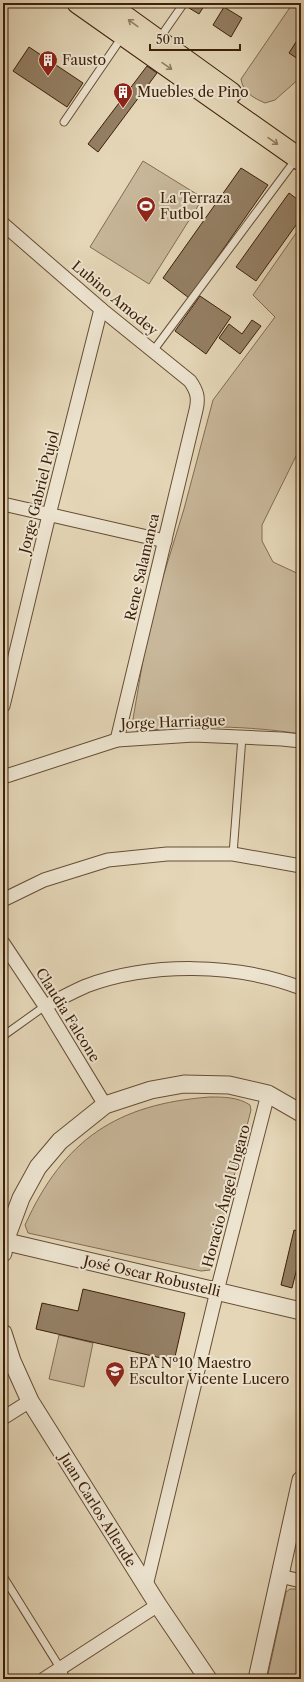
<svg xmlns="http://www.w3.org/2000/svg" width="304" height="1682" viewBox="0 0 304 1682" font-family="'Libre Caslon Text',serif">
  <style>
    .green { fill: #c8b79a; stroke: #826c52 }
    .building { fill: #947f64; stroke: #3d200a }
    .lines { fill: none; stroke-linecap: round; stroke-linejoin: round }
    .service-casing { stroke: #674e35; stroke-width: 9 }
    .minor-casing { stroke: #674e35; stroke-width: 15 }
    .tertiary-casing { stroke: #674e35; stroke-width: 19 }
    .primary-casing { stroke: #3d200a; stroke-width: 23 }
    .service { stroke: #ede4d0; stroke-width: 7 }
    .minor { stroke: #ede4d0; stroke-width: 13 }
    .tertiary { stroke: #ede4d0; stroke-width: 17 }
    .primary { stroke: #e4d6b7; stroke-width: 21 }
    .oneway { stroke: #907b60 }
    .labels { text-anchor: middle; stroke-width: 4; stroke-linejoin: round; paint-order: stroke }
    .poi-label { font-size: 14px; fill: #3d200a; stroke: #ede4d0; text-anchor: start }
    .street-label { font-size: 14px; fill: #3d200a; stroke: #ede4d0 }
  </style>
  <rect width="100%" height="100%" fill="#e4d6b7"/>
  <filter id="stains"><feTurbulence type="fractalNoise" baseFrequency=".005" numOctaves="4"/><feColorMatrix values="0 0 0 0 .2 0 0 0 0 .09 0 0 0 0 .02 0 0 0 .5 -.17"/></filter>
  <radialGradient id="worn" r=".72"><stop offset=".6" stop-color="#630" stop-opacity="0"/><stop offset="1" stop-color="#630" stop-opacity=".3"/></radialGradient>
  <g class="green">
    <path d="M293 3H301V77L275 100 265 103C254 98 243 93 241 79Z"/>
    <polygon points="143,161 203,198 149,284 90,247"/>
    <path d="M301 226V446L262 525V541L273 562 301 575V734C251 726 189 724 139 732L133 727V719L150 619 184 509 213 400 275 317 253 295Z"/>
    <path d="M210 1097C224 1097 238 1097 250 1105L251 1110 210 1270 201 1271 28 1233 25 1225C64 1139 117 1104 210 1097Z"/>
    <polygon points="59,1335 93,1343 84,1387 49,1379"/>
    <polygon points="290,1589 301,1589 301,1679 267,1679 286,1592"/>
  </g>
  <g class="building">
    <polygon points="192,3 206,3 199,14 189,8"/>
    <polygon points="224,7 242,18 231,37 213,25"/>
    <polygon points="298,39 301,41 301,61 289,53"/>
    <polygon points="29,47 83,83 67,107 13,71"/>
    <polygon points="147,66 157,73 98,152 88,144"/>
    <polygon points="241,168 268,185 189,298 163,278"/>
    <polygon points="289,193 301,202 301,218 256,281 236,267"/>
    <polygon points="200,296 231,317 206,354 175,331"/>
    <polygon points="252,320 261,326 240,354 219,338 229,324 242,334"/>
    <polygon points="294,1230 301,1232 301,1252 292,1288 281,1285"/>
    <polygon points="83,1289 185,1313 174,1361 36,1329 42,1303 78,1311"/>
  </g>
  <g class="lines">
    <g class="service-casing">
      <g id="service">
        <polyline points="159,39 184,3"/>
        <polyline points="64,122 122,37"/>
        <polyline points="153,351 296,159"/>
        <polyline points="233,854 242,737"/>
        <polyline points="3,1036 45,1006"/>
        <polyline points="3,1576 67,1679"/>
      </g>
    </g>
    <g class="minor-casing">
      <g id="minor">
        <path d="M3 224 101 309 190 381C197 391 199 398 196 410L117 740"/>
        <polyline points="3,504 165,541"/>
        <polyline points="3,706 49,515 101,309"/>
        <polyline points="3,777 117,740 194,735 282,739 301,741"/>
        <polyline points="3,900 44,880 108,860 167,854 233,854 301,866"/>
        <polyline points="3,943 45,1006 105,1105"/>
        <path d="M45 1006C58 1000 72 992 86 986 151 962 236 963 301 988"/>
        <polyline points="3,1418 30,1401"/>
        <polyline points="280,1576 301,1581"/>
        <polyline points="146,1586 217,1291 268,1094"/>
        <polyline points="44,1679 158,1605"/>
      </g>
    </g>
    <g class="tertiary-casing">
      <g id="tertiary">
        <polyline points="3,1241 301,1311"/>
        <polyline points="3,1253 5,1241 21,1198 38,1167 60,1141 105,1105 151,1090 184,1084 229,1085 268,1094 301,1113"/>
        <polyline points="3,1333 12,1361 30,1401 158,1605 208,1679"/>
        <polyline points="257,1679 301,1480"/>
      </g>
    </g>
    <g class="primary-casing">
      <g id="primary">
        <polyline points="78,3 301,160"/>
        <polyline points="106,3 231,93"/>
      </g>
    </g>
    <use href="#service" class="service"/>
    <use href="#minor" class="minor"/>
    <use href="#tertiary" class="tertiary"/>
    <use href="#primary" class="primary"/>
  </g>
  <defs><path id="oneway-shaft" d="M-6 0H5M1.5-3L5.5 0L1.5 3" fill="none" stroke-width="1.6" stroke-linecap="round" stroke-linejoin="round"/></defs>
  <g class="oneway">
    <use href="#oneway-shaft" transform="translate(133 23) rotate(-144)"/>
    <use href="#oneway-shaft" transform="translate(167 66) rotate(35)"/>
    <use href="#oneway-shaft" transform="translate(273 141) rotate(35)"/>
  </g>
  <defs>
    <g id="building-pin" transform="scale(1)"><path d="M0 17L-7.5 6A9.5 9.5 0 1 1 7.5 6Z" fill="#8f2418" stroke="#ede4d0"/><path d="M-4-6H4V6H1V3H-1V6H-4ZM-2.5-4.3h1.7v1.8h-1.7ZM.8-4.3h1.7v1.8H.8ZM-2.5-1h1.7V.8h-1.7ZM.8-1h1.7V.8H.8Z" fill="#fff"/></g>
    <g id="stadium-pin" transform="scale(1)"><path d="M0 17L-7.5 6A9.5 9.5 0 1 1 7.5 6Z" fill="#8f2418" stroke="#ede4d0"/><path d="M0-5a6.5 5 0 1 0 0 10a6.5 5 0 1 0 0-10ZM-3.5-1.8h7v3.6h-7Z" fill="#fff"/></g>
    <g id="school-pin" transform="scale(1)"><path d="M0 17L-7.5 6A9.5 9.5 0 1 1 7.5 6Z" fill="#8f2418" stroke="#ede4d0"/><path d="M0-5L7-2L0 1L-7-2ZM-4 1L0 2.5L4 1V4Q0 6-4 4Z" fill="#fff"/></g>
  </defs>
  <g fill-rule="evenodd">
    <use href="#building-pin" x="48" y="60"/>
    <use href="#building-pin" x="123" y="92"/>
    <use href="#stadium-pin" x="146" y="206"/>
    <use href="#school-pin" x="115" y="1371"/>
  </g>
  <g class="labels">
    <g class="poi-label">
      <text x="62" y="65">Fausto</text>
      <text x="137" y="97">Muebles de Pino</text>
      <text x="160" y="203">La Terraza<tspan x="160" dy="16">Futbol</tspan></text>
      <text x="129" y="1368">EPA Nº10 Maestro<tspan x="129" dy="16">Escultor Vicente Lucero</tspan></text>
    </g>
    <g class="street-label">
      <text transform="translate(115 298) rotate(40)" y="5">Lubino Amodey</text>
      <text transform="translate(39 492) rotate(-76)" y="5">Jorge Gabriel Pujol</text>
      <text transform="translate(142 567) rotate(-77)" y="5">Rene Salamanca</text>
      <text transform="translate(173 722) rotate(-2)" y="5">Jorge Harriague</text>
      <text transform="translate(68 1015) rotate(58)" y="5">Claudia Falcone</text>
      <text transform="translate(226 1196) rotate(-75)" y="5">Horacio Ángel Ungaro</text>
      <text transform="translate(152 1276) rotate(13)" y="5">José Oscar Robustelli</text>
      <text transform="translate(98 1510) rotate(58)" y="5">Juan Carlos Allende</text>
    </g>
  </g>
  <rect width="304" height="1682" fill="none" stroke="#e4d6b7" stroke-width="16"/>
  <rect x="4" y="4" width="296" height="1674" fill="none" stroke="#3d200a" stroke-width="2"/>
  <rect x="8" y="8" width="288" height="1666" fill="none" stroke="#3d200a"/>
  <path d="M150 44v6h90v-6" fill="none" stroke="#3d200a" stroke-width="2"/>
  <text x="156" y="44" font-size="12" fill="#3d200a" stroke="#ede4d0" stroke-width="3" paint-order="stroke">50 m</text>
  <rect width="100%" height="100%" filter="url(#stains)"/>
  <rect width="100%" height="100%" fill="url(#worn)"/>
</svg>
